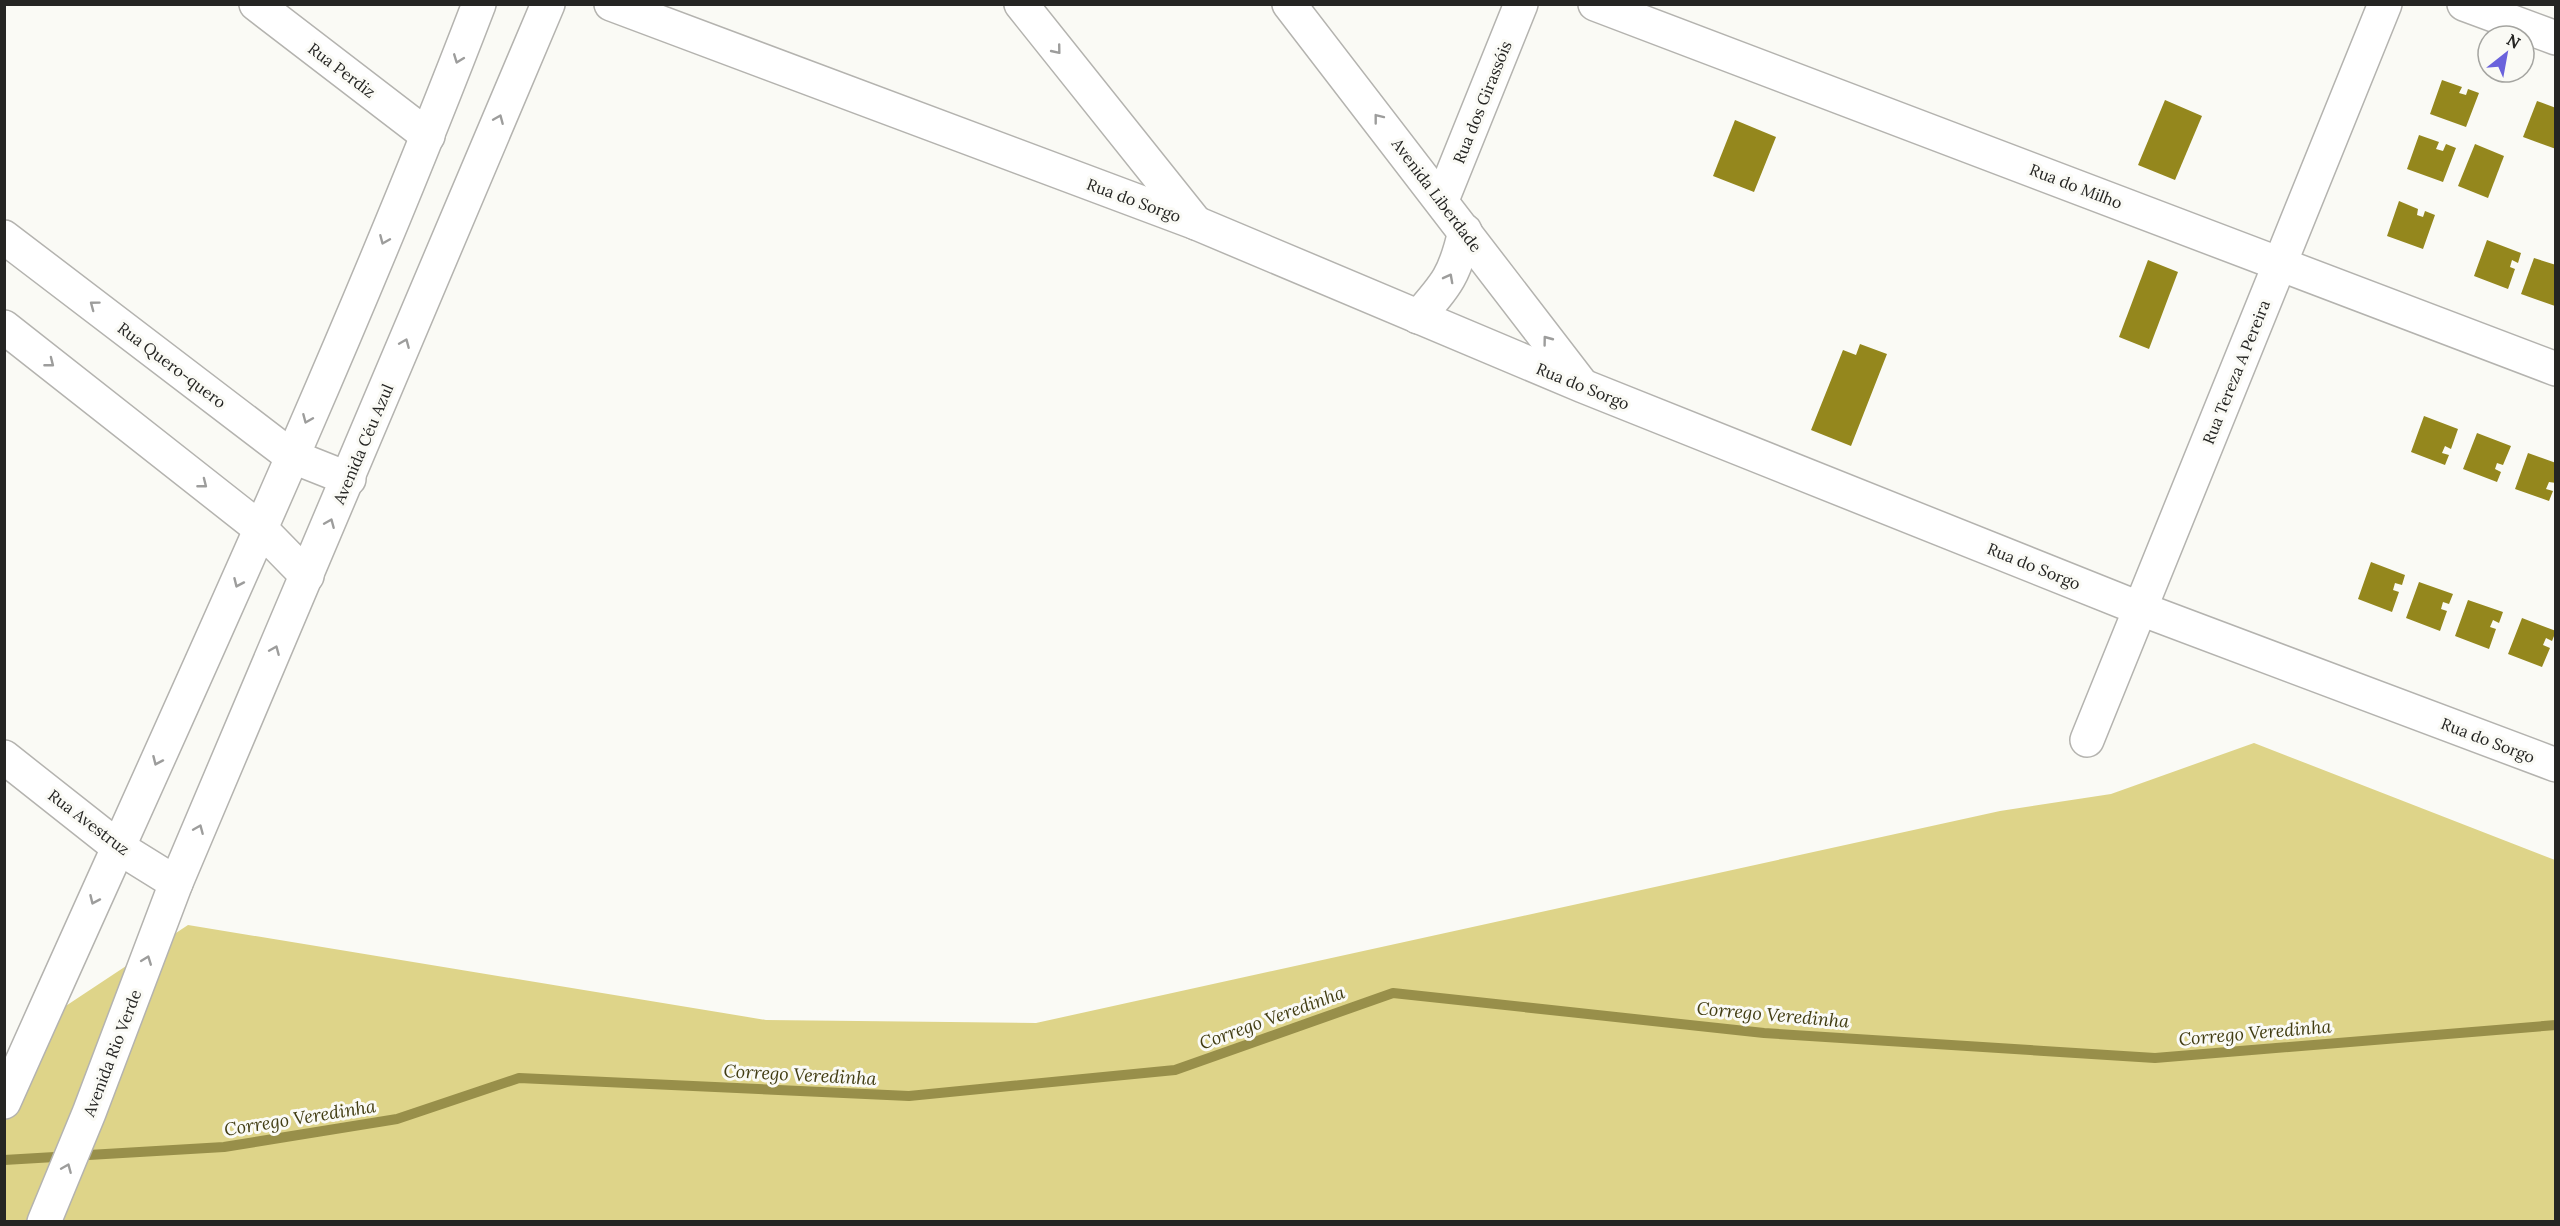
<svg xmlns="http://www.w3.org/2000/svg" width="2560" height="1226" viewBox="0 0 2560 1226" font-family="Lora,serif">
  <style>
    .green { fill: #ded489 }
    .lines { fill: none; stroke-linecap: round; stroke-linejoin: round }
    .stream { stroke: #988f4a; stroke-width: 10 }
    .building { fill: #94871d }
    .minor-casing { stroke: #b4b3af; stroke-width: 36 }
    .minor { stroke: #fff; stroke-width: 33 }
    .oneway { stroke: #9d9d9c }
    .labels { text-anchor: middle; stroke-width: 6; stroke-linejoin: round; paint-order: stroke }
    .street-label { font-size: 16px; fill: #252523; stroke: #fafaf5 }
    .water-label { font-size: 18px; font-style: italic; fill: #423d13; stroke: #fafaf5 }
  </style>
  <rect width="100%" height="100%" fill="#fafaf5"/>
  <polygon class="green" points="2254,743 2555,860 2555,1221 5,1222 5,1056 40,1023 188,925 766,1020 1036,1023 2000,811 2111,794"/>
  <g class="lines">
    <polyline class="stream" points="4,1160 224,1147 397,1119 519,1078 909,1096 1175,1070 1393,993 1764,1033 2155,1058 2556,1025"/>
  </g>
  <g class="building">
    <polygon points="2442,80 2462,87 2459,93 2466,95 2468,89 2479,93 2466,127 2430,114"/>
    <polygon points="2165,100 2202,116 2175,180 2138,165"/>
    <polygon points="2537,101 2556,108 2556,149 2523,137"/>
    <polygon points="1735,120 1776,137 1754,192 1713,176"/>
    <polygon points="2419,135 2439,142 2436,149 2443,151 2446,144 2456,148 2443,182 2407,169"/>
    <polygon points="2475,144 2504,156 2488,198 2458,186"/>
    <polygon points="2399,201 2418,209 2417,215 2423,217 2425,211 2435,215 2423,249 2387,236"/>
    <polygon points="2487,240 2521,253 2518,263 2512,260 2510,267 2515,269 2508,289 2474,276"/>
    <polygon points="2534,258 2556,265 2555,306 2521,294"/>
    <polygon points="2148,260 2178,272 2149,349 2119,337"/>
    <polygon points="1860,344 1887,354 1851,446 1811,430 1843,350 1856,355"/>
    <polygon points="2424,416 2458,429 2451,449 2445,446 2442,453 2449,455 2445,465 2411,452"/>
    <polygon points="2477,433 2511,446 2503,465 2497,463 2495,469 2501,472 2497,482 2463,469"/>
    <polygon points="2528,453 2556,463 2556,483 2549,482 2546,489 2553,491 2549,501 2515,489"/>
    <polygon points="2371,562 2405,575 2402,585 2395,583 2393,590 2399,592 2392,612 2358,599"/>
    <polygon points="2419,582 2453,594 2449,604 2443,602 2441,609 2447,611 2440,631 2406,618"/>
    <polygon points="2468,600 2503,612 2499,623 2493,620 2490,627 2496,629 2489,649 2455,636"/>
    <polygon points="2522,618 2556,631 2552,641 2546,638 2543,645 2550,648 2542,667 2508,654"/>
  </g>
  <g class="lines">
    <g class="minor-casing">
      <g id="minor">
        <polyline points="256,4 428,136"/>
        <polyline points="611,4 1196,223 1583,386 2141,609 2556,765"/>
        <polyline points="1021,4 1196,223"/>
        <polyline points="1289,4 1582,385"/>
        <polyline points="1595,4 2556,369"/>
        <polyline points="2464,4 2556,38"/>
        <polyline points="1442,200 1521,4"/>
        <polyline points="4,237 291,456 349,479"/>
        <path d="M1418 317C1447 284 1455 275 1465 231"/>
        <polyline points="4,327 262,530 307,576"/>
        <polyline points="2087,740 2385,4"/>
        <polyline points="4,757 118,847 176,883"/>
        <path d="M4 1102C166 738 336 377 479 4"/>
        <polyline points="44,1222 89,1113 176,883 548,4"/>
      </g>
    </g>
    <use href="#minor" class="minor"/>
  </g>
  <defs><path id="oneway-chevron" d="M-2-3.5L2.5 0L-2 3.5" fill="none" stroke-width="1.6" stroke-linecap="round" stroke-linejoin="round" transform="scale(1.5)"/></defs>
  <g class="oneway">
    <use href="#oneway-chevron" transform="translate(1057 50) rotate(51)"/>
    <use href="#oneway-chevron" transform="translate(458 59) rotate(111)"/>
    <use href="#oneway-chevron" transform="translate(1378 118) rotate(-128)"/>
    <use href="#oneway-chevron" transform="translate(499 119) rotate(-67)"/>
    <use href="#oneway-chevron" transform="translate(384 240) rotate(113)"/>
    <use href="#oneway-chevron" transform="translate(1449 278) rotate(-62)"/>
    <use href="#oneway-chevron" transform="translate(94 305) rotate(-143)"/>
    <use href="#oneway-chevron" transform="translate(1547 340) rotate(-127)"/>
    <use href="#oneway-chevron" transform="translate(405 343) rotate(-67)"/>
    <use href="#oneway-chevron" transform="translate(50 363) rotate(38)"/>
    <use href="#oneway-chevron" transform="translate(307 419) rotate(113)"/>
    <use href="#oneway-chevron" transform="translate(203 484) rotate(38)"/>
    <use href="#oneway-chevron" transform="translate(330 523) rotate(-67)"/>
    <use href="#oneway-chevron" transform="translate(238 583) rotate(114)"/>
    <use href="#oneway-chevron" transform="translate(275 650) rotate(-67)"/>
    <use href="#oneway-chevron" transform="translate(157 761) rotate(114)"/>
    <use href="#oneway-chevron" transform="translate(199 829) rotate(-67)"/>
    <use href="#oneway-chevron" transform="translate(94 900) rotate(114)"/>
    <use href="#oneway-chevron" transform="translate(147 960) rotate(-69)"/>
    <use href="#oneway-chevron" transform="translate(67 1168) rotate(-67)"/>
  </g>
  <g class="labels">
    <g class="street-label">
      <text transform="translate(342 70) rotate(37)" y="6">Rua Perdiz</text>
      <text transform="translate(1482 102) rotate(-68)" y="6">Rua dos Girassóis</text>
      <text transform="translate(2076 186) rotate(21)" y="6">Rua do Milho</text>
      <text transform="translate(1437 195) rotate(53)" y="6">Avenida Liberdade</text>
      <text transform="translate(1134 200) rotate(20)" y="6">Rua do Sorgo</text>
      <text transform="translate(172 365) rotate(37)" y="6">Rua Quero-quero</text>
      <text transform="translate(2236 372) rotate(-68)" y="6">Rua Tereza A Pereira</text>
      <text transform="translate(1583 386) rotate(22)" y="6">Rua do Sorgo</text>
      <text transform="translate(363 444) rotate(-67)" y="6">Avenida Céu Azul</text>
      <text transform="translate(2034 566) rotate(22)" y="6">Rua do Sorgo</text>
      <text transform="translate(2488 740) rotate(21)" y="6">Rua do Sorgo</text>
      <text transform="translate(89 822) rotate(37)" y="6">Rua Avestruz</text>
      <text transform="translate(112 1053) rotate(-69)" y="6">Avenida Rio Verde</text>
    </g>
    <g class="water-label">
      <text transform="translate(1773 1015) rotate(5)" y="6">Corrego Veredinha</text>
      <text transform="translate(1272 1018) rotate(-20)" y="6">Corrego Veredinha</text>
      <text transform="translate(2255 1033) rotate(-5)" y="6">Corrego Veredinha</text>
      <text transform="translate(800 1075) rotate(3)" y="6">Corrego Veredinha</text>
      <text transform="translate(300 1118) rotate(-9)" y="6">Corrego Veredinha</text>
    </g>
  </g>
  <rect width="2560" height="1226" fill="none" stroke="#252523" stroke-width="12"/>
  <g transform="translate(2506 54) rotate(31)"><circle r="28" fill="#fafaf5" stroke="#a5a5a1" stroke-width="1.5"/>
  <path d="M0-4.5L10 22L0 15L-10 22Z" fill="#6a62dc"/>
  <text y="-9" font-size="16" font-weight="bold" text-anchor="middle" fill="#252523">N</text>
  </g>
</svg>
